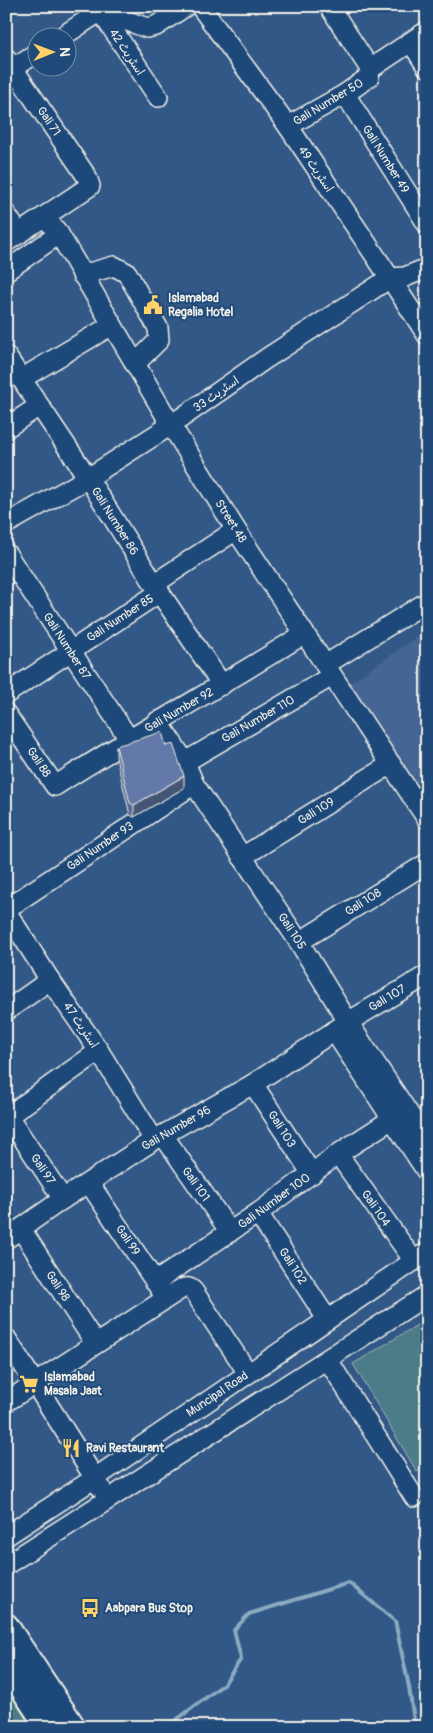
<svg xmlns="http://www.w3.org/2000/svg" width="433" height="1733" viewBox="0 0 433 1733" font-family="Pangolin,'Playpen Sans Arabic',sans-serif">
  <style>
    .built { fill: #446594 }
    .green { fill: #4b7c88; stroke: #a0b6b8 }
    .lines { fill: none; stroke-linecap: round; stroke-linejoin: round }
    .stream { stroke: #8cabbf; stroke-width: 4 }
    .minor-casing { stroke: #f4f1e8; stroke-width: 22 }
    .major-casing { stroke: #f4f1e8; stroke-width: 28 }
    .minor { stroke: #1f4a7a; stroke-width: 19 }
    .major { stroke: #1f4a7a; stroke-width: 24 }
    .wall { fill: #546891; stroke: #f4f1e8 }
    .shaded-wall { fill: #455576; stroke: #f4f1e8 }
    .building { fill: #6279a9; stroke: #f4f1e8 }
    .labels { text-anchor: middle; stroke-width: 4; stroke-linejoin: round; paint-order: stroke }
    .street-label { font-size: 12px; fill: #f4f1e8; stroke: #1f4a7a }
    .poi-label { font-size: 12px; font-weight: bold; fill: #f4f1e8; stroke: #1f4a7a; text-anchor: start }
  </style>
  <rect width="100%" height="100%" fill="#325888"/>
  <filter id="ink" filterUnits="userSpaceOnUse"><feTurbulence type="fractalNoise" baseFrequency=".02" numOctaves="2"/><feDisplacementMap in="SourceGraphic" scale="10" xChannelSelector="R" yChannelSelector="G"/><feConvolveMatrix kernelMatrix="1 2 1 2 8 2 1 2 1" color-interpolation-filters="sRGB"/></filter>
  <g filter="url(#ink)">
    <polygon class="built" points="427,630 427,807 346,686"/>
    <g class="green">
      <polygon points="427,1319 427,1465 417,1472 353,1364"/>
      <polygon points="6,1679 38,1727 6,1727"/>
    </g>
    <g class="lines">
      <polyline class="stream" points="167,1727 224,1684 241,1659 234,1630 249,1614 349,1583 395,1621 409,1687 415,1727"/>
      <g class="minor-casing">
        <g id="minor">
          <polyline points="97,6 158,97"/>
          <polyline points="200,6 288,126 390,278 427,335"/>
          <polyline points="100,11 147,28 156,26 186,6"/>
          <polyline points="60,38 108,6"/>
          <polyline points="411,42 427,67"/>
          <polyline points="6,58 87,177 90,186 6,242"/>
          <polyline points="13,68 38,52"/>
          <polyline points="370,69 427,31"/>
          <polyline points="345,94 427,224"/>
          <polyline points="288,126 345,94 369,77 370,69 329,6"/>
          <polyline points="6,214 19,234"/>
          <polyline points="45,217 59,234 171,425 236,530 427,819"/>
          <polyline points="6,271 59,234"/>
          <polyline points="82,275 114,266 127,273 158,328 159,340 135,364"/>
          <polyline points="6,356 88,478 154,584 222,685"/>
          <polyline points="21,379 112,325"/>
          <polyline points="6,428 39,406"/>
          <polyline points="6,524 88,478 171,425 267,358 390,278 405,277 427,268"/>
          <polyline points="6,553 129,739"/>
          <polyline points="154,584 236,530"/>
          <polyline points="325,665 425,603"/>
          <polyline points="6,694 160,592"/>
          <path d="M6 714 55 786C137 733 221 686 304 634"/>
          <polyline points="158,721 185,762 194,784 299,942 348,1022 427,1141"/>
          <polyline points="185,762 332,676"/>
          <polyline points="242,857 391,764"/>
          <polyline points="6,909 194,784"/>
          <polyline points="6,911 50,980 99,1051 154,1140"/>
          <polyline points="299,942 427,863"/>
          <polyline points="6,1011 50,980"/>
          <polyline points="334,1031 427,1172"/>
          <polyline points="253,1084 312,1174"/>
          <polyline points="6,1113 63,1199"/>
          <polyline points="8,1116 99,1051"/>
          <polyline points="163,1135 230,1232"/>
          <polyline points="338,1154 414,1261"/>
          <polyline points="89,1183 162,1292"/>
          <polyline points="258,1213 327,1319"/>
          <polyline points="21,1229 95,1343"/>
          <polyline points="6,1239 63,1199 154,1140 253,1084 348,1022 427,975"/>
          <polyline points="155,1282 258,1213 338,1154 392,1119"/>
          <polyline points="6,1338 101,1488"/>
          <polyline points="328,1360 414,1497"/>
          <path d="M6 1402 181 1289C187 1287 190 1287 194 1292L248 1373"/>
          <polyline points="6,1536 95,1478 427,1252"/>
          <polyline points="6,1565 427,1295"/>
        </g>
      </g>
      <g class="major-casing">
        <g id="major">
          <polyline points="6,1626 73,1727"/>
          <polyline points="6,1663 48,1727"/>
        </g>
      </g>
      <use href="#minor" class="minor"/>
      <use href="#major" class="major"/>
    </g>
    <polygon class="wall" points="116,746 166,746 184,788 134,817 130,815 116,757"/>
    <polygon class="shaded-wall" points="184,776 184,788 134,817 134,805"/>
    <g class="building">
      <polygon points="162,732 166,746 173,744 184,776 134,805 130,803 116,746"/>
      <polygon points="374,1721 378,1727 363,1727"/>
    </g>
  </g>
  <defs>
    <g id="civic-bare" transform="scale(1.5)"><path d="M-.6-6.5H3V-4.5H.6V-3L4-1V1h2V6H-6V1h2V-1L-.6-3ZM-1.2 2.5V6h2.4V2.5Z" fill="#ffd166" stroke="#1f4a7a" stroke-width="2.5" paint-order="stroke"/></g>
    <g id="supermarket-bare" transform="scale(1.5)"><path d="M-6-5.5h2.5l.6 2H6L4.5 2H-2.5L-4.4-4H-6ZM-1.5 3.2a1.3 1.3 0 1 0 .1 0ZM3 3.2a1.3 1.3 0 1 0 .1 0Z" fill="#ffd166" stroke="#1f4a7a" stroke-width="2.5" paint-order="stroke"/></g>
    <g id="restaurant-bare" transform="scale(1.5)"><path d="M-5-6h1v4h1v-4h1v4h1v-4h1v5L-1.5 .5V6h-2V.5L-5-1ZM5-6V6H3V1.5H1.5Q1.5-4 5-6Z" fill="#ffd166" stroke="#1f4a7a" stroke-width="2.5" paint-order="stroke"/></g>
    <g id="bus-bare" transform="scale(1.5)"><path d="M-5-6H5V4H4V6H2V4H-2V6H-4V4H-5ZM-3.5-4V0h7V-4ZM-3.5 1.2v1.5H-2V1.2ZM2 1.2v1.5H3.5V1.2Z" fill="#ffd166" stroke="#1f4a7a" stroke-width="2.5" paint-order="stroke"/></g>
  </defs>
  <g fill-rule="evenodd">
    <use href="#civic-bare" x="153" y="305"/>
    <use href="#supermarket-bare" x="29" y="1384"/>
    <use href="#restaurant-bare" x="71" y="1448"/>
    <use href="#bus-bare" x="90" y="1608"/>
  </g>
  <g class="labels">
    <g class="street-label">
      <text transform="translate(127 52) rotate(56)" y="4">اسٹریٹ 42</text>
      <text transform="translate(328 102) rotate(-31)" y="4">Gali Number 50</text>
      <text transform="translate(49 121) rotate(56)" y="4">Gali 71</text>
      <text transform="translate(386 159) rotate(58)" y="4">Gali Number 49</text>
      <text transform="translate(316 169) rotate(56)" y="4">اسٹریٹ 49</text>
      <text transform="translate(216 394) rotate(-35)" y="4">اسٹریٹ 33</text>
      <text transform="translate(115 521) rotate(58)" y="4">Gali Number 86</text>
      <text transform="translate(231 521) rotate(58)" y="4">Street 48</text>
      <text transform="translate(120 618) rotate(-33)" y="4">Gali Number 85</text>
      <text transform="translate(67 646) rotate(57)" y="4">Gali Number 87</text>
      <text transform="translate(179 710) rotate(-30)" y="4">Gali Number 92</text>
      <text transform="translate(258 719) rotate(-30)" y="4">Gali Number 110</text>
      <text transform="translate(39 762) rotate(56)" y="4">Gali 88</text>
      <text transform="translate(316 811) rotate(-32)" y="4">Gali 109</text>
      <text transform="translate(100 846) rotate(-34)" y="4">Gali Number 93</text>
      <text transform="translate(363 902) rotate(-32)" y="4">Gali 108</text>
      <text transform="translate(292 931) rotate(57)" y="4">Gali 105</text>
      <text transform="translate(387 998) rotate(-31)" y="4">Gali 107</text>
      <text transform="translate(81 1025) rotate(56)" y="4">اسٹریٹ 47</text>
      <text transform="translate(176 1128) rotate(-30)" y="4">Gali Number 96</text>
      <text transform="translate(282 1129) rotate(57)" y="4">Gali 103</text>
      <text transform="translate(43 1169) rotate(56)" y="4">Gali 97</text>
      <text transform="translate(196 1184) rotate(55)" y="4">Gali 101</text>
      <text transform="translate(274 1201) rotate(-36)" y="4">Gali Number 100</text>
      <text transform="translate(376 1208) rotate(55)" y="4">Gali 104</text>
      <text transform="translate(128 1240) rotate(56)" y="4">Gali 99</text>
      <text transform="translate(293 1266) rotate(57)" y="4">Gali 102</text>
      <text transform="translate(58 1286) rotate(57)" y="4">Gali 98</text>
      <text transform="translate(217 1394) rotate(-34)" y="4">Muncipal Road</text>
    </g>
    <g class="poi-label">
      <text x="168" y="302">Islamabad<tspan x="168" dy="14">Regalia Hotel</tspan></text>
      <text x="44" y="1381">Islamabad<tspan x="44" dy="14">Masala Jaat</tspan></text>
      <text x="86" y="1452">Ravi Restaurant</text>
      <text x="105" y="1612">Aabpara Bus Stop</text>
    </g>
  </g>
  <rect width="433" height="1733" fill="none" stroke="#1f4a7a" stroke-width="25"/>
  <rect x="12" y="12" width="408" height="1708" fill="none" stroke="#f4f1e8" stroke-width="2" filter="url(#ink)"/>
  <g transform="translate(52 52) rotate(89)"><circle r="24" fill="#1f4a7a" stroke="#748da6"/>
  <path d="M0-4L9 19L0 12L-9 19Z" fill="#ffd166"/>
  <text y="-8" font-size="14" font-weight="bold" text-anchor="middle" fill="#f4f1e8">N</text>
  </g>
</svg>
